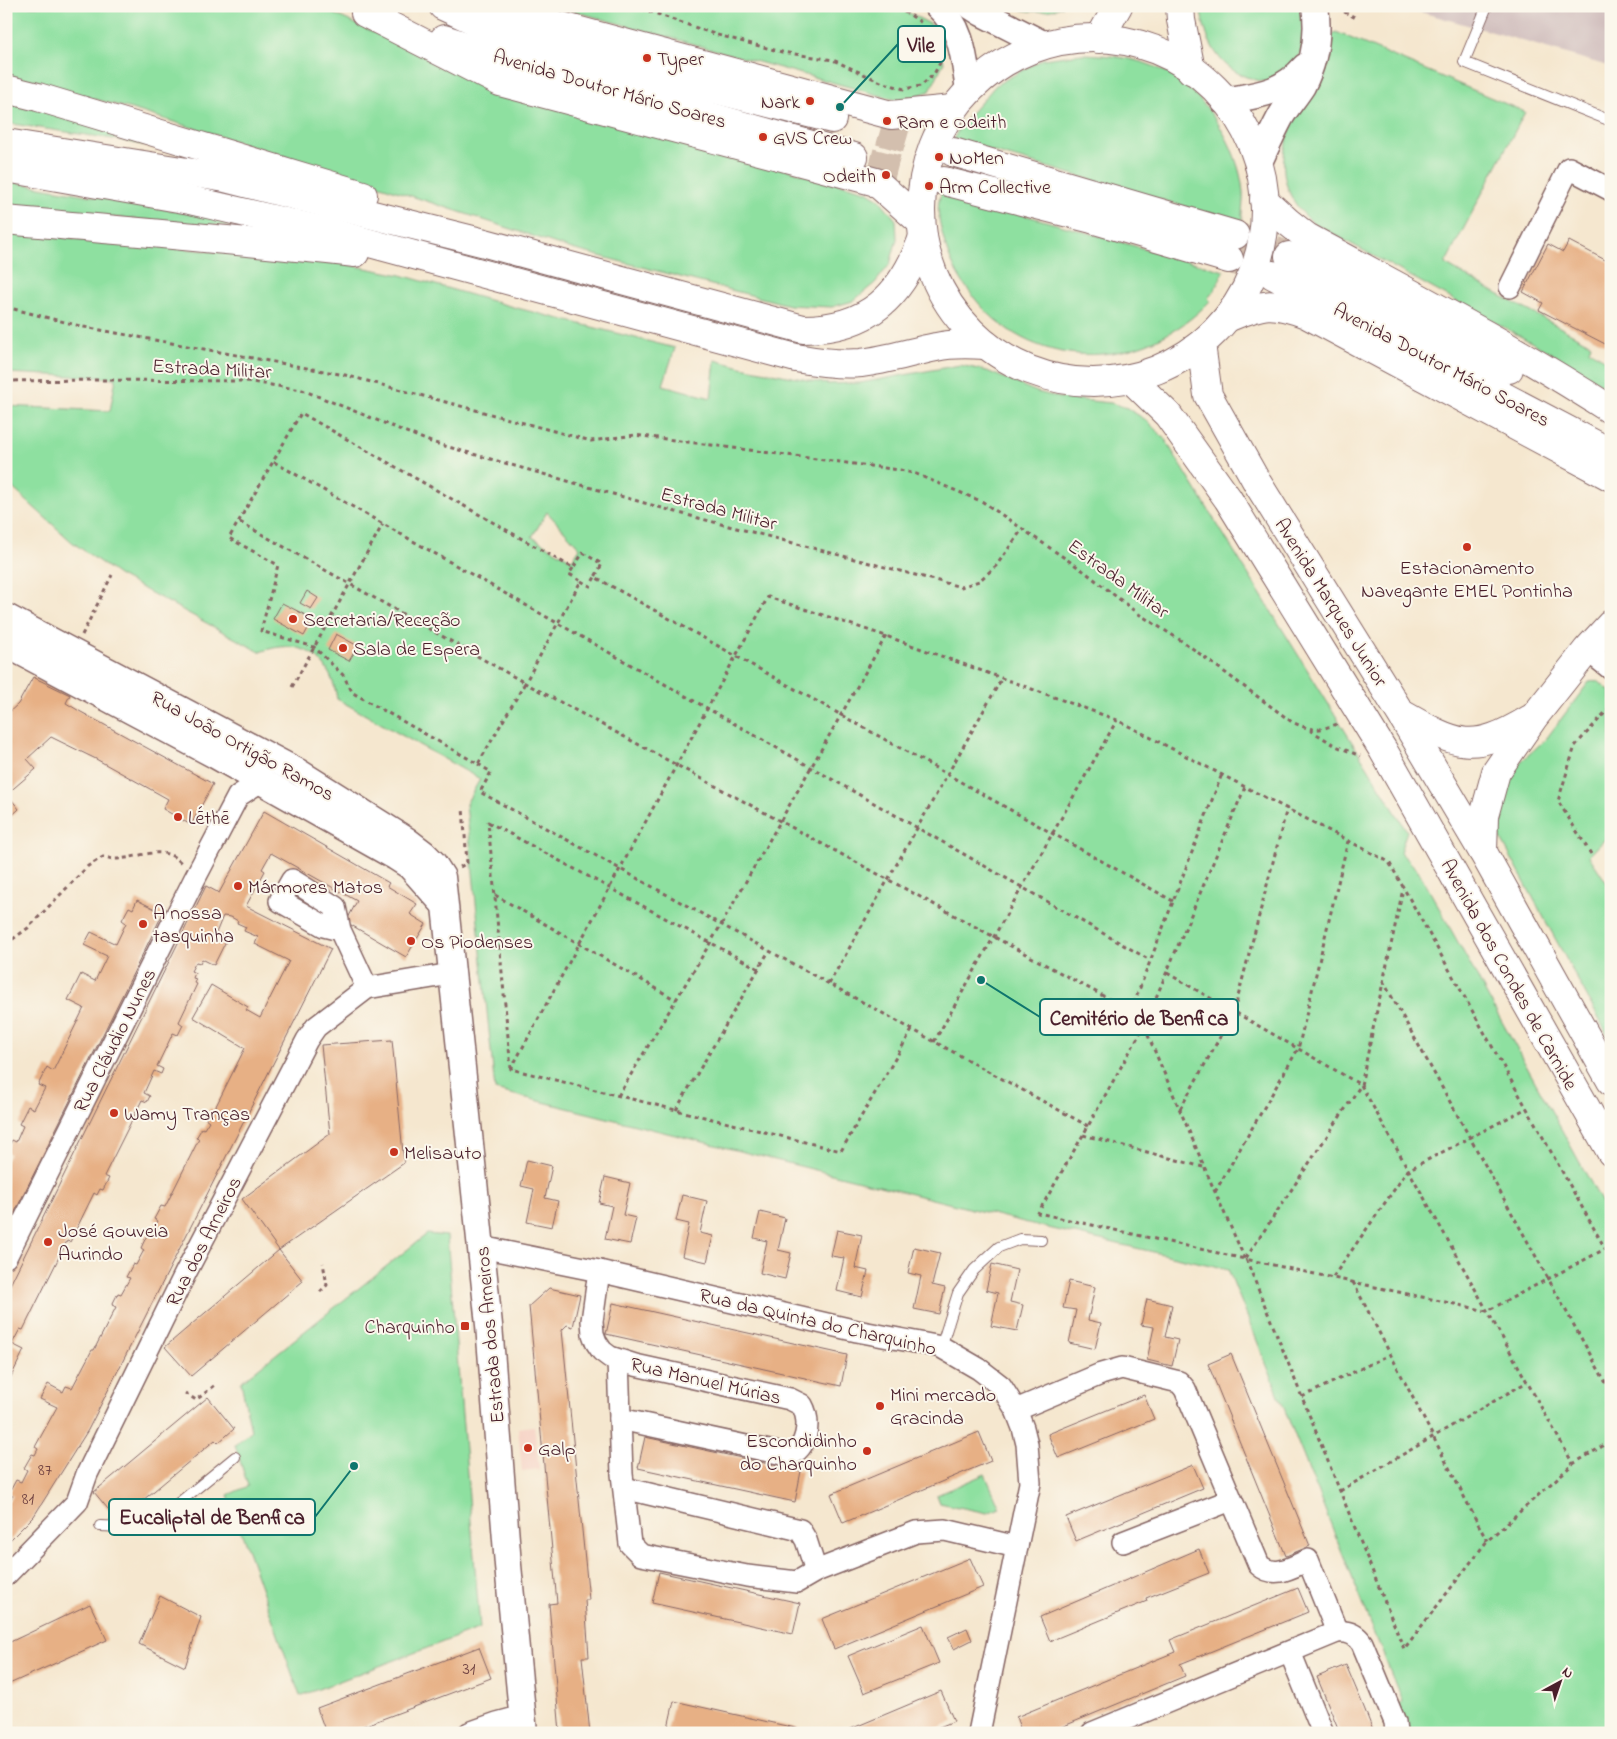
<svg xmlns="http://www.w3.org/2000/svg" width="1617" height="1739" viewBox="0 0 1617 1739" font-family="'Indie Flower',sans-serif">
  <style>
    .built { fill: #f6d2c4 }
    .industrial { fill: #d1bfbe }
    .green { fill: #8ee0a0; stroke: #6c8066; fill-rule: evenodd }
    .building { fill: #e7b085 }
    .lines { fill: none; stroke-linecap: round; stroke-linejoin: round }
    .secondary-tunnel { stroke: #d3bfae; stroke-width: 28; stroke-dasharray: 28 14; stroke-linecap: butt }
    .service-casing { stroke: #866564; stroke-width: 12 }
    .minor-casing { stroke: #866564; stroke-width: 24 }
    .tertiary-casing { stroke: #866564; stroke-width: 29 }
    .secondary-casing { stroke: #866564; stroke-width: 30 }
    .trunk-casing { stroke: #866564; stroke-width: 30 }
    .path { stroke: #866564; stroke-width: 3; stroke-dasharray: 4 4; stroke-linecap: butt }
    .service { stroke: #fff; stroke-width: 10 }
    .minor { stroke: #fff; stroke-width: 21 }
    .tertiary { stroke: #fff; stroke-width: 26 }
    .secondary { stroke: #fff; stroke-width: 28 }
    .trunk { stroke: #fff; stroke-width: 28 }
    .poi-dot { fill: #c8321e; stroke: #fbf7ec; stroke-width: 2 }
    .labels { text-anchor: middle; stroke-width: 4; stroke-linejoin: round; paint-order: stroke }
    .number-label { font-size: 18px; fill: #714342 }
    .poi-label { font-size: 20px; fill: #4a1f2b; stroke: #fbf7ec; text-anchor: start }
    .street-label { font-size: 20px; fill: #4a1f2b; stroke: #fbf7ec }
    .leader { fill: none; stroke: #0f766e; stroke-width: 2 }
    .callout-dot { fill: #0f766e; stroke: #fbf7ec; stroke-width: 2 }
    .callout { fill: #fbf7ec; stroke: #0f766e; stroke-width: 2 }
    .callout-label { font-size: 21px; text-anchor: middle; font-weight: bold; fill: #4a1f2b }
  </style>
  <rect width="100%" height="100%" fill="#fbf7ec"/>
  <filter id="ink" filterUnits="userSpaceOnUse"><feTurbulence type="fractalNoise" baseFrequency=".02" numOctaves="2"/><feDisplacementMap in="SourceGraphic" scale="10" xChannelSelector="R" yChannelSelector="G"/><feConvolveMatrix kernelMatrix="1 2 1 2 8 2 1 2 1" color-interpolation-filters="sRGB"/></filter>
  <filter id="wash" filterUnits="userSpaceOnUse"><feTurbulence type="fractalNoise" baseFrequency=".0096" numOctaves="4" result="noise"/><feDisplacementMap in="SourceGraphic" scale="20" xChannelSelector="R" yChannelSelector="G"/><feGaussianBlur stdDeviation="1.12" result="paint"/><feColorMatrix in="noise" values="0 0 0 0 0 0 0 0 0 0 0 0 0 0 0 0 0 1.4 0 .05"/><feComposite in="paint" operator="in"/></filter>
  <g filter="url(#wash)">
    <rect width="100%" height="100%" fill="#f5e7cf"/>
    <polygon class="built" points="534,1426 539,1469 522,1471 518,1428"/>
    <polygon class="industrial" points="1399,6 1611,6 1611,67 1489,31"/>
    <g class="green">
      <polygon points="6,6 317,6 502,92 866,191 879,199 896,220 897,239 890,264 875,283 853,301 832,307 789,305 572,249 384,187 135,110 6,75"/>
      <polygon points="555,6 896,6 932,25 944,62 930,91 900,101"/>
      <path d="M1007 6H1063C1047 14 1023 12 1007 6Z"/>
      <path d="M1200 6H1301C1303 18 1305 51 1297 61 1292 68 1275 76 1268 82 1223 77 1206 47 1200 6Z"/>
      <path d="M1336 32 1525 112 1445 264 1490 290 1591 344 1589 350 1611 363V391L1571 364 1315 224C1278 196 1276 155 1297 115 1304 101 1317 87 1323 73 1328 62 1329 48 1332 36Z"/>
      <path d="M1082 54C1110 55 1139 58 1164 71 1205 92 1239 147 1243 192 1244 201 1241 213 1242 223L953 140 960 126 996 85 1043 59Z"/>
      <polygon points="6,100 209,158 113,139 6,123"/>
      <polygon points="6,181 246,223 250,228 6,209"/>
      <path d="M942 192 1224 271 1214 291 1208 298 1210 301C1145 370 1037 375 976 300 962 283 951 265 945 244 941 228 934 208 942 192Z"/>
      <path d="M6 232 345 264 401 275 513 307 675 348 663 385 711 398 715 360 741 367 828 384 860 383 960 365 987 371 1037 392 1061 398 1111 403 1127 408 1146 420 1164 438 1407 831 1400 852 1418 870 1611 1219V1733H1405L1398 1707 1402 1701 1228 1269 1044 1227 495 1090 466 804 480 779 337 699C331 657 301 636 260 652L118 575 72 542 6 482V406L110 411 116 378 6 373ZM547 512 580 548 572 560 532 537Z"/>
      <polygon points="1598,681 1611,692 1611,833 1589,856 1611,889 1611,1041 1501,839 1498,824 1498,808 1506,784 1516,766 1546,739 1589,682"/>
      <polygon points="427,1234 447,1236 480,1628 300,1696 228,1495 248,1486 235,1445 251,1431 241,1382"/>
      <polygon points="985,1474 1000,1508 987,1513 940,1503 937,1495"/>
    </g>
    <g id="blocks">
      <g class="building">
        <polygon points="1569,241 1611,263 1611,347 1539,310 1543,303 1523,292 1548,244 1563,252"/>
        <polygon points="307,591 318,598 311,609 300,603"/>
        <polygon points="282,603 313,619 304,636 273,619"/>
        <polygon points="336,634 358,646 349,661 328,650"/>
        <polygon points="33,677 70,695 66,703 81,712 213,784 191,825 163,809 168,799 96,759 51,737 27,759 36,769 7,794 19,809 6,821 6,740 8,738 6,715 18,704"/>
        <polygon points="264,811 389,883 387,886 417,904 410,914 426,924 406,957 346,922 357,901 271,853 262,869 265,871 246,906 331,949 88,1430 34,1516 6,1544 6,1504 13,1496 9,1493 16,1480 21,1482 27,1470 24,1468 32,1454 35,1455 38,1449 35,1447 57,1407 40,1399 48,1384 63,1392 66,1386 72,1388 92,1350 94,1350 116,1307 112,1305 118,1293 121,1294 130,1278 126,1277 133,1264 136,1265 144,1250 141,1248 147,1235 150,1236 158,1221 154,1219 161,1206 165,1207 199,1139 196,1138 202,1128 204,1129 209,1121 205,1118 210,1108 214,1110 245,1048 193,1017 211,985 248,1007 246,1010 260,1018 289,961 255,944 258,937 244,931 246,927 237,923 238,921 231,917 223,916 216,933 223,936 222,939 226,941 214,965 202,959 200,963 196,962 191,971 195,973 193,978 196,979 194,983 197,984 179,1022 183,1025 178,1035 173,1033 157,1066 163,1069 161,1074 154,1071 144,1093 150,1096 147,1102 142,1100 104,1176 109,1178 103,1190 100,1189 97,1195 94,1193 70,1242 67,1241 23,1330 20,1329 12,1344 24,1350 6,1387 6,1293 206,886 219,893"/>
        <polygon points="137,900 163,913 6,1230 6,1161 10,1154 6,1151 12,1140 16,1142 23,1126 19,1124 28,1106 34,1109 45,1088 38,1085 47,1067 53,1071 84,1008 68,1000 81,974 95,981 107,956 84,945 91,932 116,944 126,923 122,920 129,907 133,909"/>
        <polygon points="392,1040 404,1163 279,1250 242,1199 330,1134 321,1045"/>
        <polygon points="527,1160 552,1166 545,1198 558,1201 552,1227 527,1222 534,1189 521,1186"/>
        <polygon points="605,1177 630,1183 623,1215 636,1218 630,1244 605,1239 612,1206 599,1203"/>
        <polygon points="682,1195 707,1201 700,1233 713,1236 707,1262 682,1256 689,1224 676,1221"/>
        <polygon points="760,1212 785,1218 778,1250 791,1253 785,1279 760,1273 767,1241 754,1238"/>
        <polygon points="837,1230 862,1235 855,1268 868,1271 862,1297 837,1291 844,1258 831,1256"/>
        <polygon points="914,1247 940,1253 932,1285 945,1288 939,1314 914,1309 921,1276 908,1273"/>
        <polygon points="279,1250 303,1281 191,1376 165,1347"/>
        <polygon points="992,1264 1017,1270 1010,1302 1023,1305 1017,1331 991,1326 998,1293 986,1290"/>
        <polygon points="1069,1281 1095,1287 1088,1320 1101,1323 1095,1349 1069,1343 1076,1310 1063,1308"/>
        <polygon points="549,1288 580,1295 573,1327 567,1325 562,1330 589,1600 585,1600 589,1657 582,1657 590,1733 560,1733 549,1604 557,1603 529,1306"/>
        <polygon points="1147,1299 1172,1305 1165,1337 1178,1340 1172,1366 1147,1360 1154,1327 1141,1325"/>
        <polygon points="613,1303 847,1355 841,1386 606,1334"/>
        <polygon points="1231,1354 1310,1546 1286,1556 1208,1364"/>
        <polygon points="1144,1395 1154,1419 1058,1458 1048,1434"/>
        <polygon points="208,1397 234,1429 218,1443 215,1440 118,1521 94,1492"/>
        <polygon points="979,1432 991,1461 843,1523 831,1494"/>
        <polygon points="645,1437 801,1471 795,1502 638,1468"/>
        <polygon points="1193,1465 1203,1488 1076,1541 1066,1517"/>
        <polygon points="1199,1549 1209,1573 1146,1598 1147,1601 1050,1641 1040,1617"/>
        <polygon points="970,1558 983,1587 834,1649 822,1619"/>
        <polygon points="659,1572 800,1603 793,1634 652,1603"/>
        <polygon points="1298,1588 1308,1612 1180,1664 1185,1676 1047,1733 1022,1733 1016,1717 1175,1652 1170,1640"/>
        <polygon points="160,1596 201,1617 185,1667 139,1644"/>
        <polygon points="90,1604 107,1640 7,1685 6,1644"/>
        <polygon points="923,1625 939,1663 864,1693 848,1656"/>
        <polygon points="967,1628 972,1640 954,1649 948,1637"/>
        <polygon points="479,1647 491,1678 345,1733 326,1733 317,1708"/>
        <polygon points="1346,1665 1363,1705 1374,1733 1340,1733 1317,1677"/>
        <polygon points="941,1691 954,1721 925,1733 841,1733"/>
        <polygon points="674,1701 800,1729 799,1733 667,1732"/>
        <polygon points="6,1719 12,1733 6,1733"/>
      </g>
    </g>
  </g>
  <g filter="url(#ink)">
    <use href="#blocks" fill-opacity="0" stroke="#866564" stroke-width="1"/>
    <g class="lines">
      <g class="secondary-tunnel">
        <polyline points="880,131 953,152"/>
        <polyline points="870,162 944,181"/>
        <polyline points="1235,235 1289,256"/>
        <polyline points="1229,259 1273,275"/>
      </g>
      <g class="service-casing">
        <g id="service">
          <polyline points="1487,6 1464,62 1611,121"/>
          <polyline points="941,1347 958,1293 974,1270 999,1247 1020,1239 1041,1240"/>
          <polyline points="100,1526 148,1528 235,1457"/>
        </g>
      </g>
      <g class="minor-casing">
        <g id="minor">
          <polyline points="1510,287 1569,168 1611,190"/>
          <polyline points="1587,650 1611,669"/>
          <polyline points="340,930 324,926 280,901 292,880 335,907 340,930 367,988"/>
          <polyline points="481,1247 599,1271 857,1331 941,1347 979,1369 1001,1386 1016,1410 1023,1428 1027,1444 1030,1483 979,1733"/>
          <polyline points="6,1257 194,880 238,796 261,781"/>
          <path d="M599 1271 592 1321 593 1334 596 1342 602 1351 610 1357 635 1365 790 1399 802 1405C811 1421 808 1450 788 1455L620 1419"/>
          <polyline points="618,1360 622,1474 630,1544 641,1555 747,1576 797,1582 816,1571 916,1532 945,1530 1017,1547"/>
          <path d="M1016 1410 1101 1374 1122 1368 1179 1382 1185 1389 1259 1565C1275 1579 1292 1567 1308 1560L1337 1632"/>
          <polyline points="624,1488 800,1530 806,1540 816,1571"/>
          <polyline points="1123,1542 1231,1500"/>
          <polyline points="6,1575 77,1502 87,1474 186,1272 307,1040 316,1027 367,988 451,974"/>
          <polyline points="1290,1652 1323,1733"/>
          <polyline points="469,1733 497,1723 523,1716"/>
          <path d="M1092 1733 1337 1632C1348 1631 1356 1634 1362 1643L1395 1722 1396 1733"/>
        </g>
      </g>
      <g class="tertiary-casing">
        <g id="tertiary">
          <path d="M938 6C963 28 964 59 969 90"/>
          <polyline points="971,6 982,13 1045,45"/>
          <path d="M1224 101C1257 95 1282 94 1305 67"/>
          <path d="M1258 164C1265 149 1272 133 1280 118 1286 107 1295 97 1302 86 1315 61 1319 33 1315 6"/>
          <polyline points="6,617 298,772 406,840 423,853 433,863 442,877 489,1325 508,1565 524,1733"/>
          <polyline points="6,644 215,755 396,857 410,866 442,902"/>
        </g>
      </g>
      <g class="secondary-casing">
        <g id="secondary">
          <polyline points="443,6 513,38 832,119"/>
          <polyline points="487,6 891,115 953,109"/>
          <polyline points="365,13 500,82 876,182 921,222"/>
          <circle cx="1093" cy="210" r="172"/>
          <polyline points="444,39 507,59 854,157"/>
          <polyline points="953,152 1235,235"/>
          <polyline points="944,181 1092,219 1229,259"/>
          <path d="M1264 200 1288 222 1307 237C1409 293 1513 346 1611 410"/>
          <polyline points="1289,256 1509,369"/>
          <polyline points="1273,275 1611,453"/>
          <path d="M1227 318C1263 304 1269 300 1306 314L1611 477"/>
          <polyline points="1201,344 1208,395 1258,484 1401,714 1483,852 1611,1081"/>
          <polyline points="1130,378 1168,415 1228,499 1383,750 1611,1152"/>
          <path d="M1402 714C1458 746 1472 754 1530 719"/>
          <polyline points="1483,852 1484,816 1496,772 1534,717 1587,650 1611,624"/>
        </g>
      </g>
      <g class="trunk-casing">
        <g id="trunk">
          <polyline points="1180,6 1181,20 1191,70"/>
          <polyline points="1099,39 1118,6"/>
          <polyline points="6,89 38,97 363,195"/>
          <path d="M6 143 225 178 485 243 803 329C868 329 902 296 923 237"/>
          <path d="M6 168 190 200 329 232 796 358C818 362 839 365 861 363 887 360 911 352 936 347 952 343 970 344 986 345"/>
          <path d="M6 220C123 231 239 240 355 253"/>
        </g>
      </g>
      <g class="path">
        <polyline points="634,6 714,34 782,52 833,60 881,82 904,89 921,86 934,74 941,61"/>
        <polyline points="889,6 907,13 922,23"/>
        <polyline points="1337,8 1356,18"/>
        <path d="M6 307 84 327 345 375 591 441 635 435 900 470 916 474 983 502 1085 572 1137 613 1185 643 1292 722C1315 732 1317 731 1340 723"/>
        <polyline points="6,381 96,380 246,381 302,390 431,442 683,514 961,587 979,581 996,566 1023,528"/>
        <polyline points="274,462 1150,960"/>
        <polyline points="240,522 525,683 478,764 353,693 343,675 314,647 261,631 278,565 229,538 301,413 573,568 583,553 602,564 595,577 1173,901"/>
        <polyline points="573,568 569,574 581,581 525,683 1131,1011 1144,1026 1215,1192 1245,1259 1487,1311 1605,1249"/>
        <polyline points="581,581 590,586 595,577"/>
        <polyline points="82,635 112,575"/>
        <polyline points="292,687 383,524"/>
        <polyline points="1310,730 1336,746 1360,756"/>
        <polyline points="478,764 491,772 480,792 1088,1126"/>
        <polyline points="1591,854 1558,801 1575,746 1611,706"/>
        <polyline points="460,867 467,863 463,808"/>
        <polyline points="495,895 676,1000"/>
        <path d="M6 944 28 928 88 866 103 857C107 857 111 859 115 859 138 859 164 842 182 864"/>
        <polyline points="1167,973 1361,1085 1573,1464"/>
        <polyline points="1383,981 1611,1392"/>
        <polyline points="829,984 1002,678"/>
        <polyline points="1131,1011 1222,774"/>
        <polyline points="912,1030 841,1151 511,1069 768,597 886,636 1117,720 1389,862 1611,1259"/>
        <polyline points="934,1042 1117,720"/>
        <polyline points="511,1069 488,822 759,969"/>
        <polyline points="618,1096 721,925 886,636"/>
        <polyline points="1180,1109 1234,1012 1287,808"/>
        <polyline points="676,1110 769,951"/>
        <polyline points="1083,1135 1038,1213 1245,1259"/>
        <polyline points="1203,1167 1083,1135 1144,1026 1245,787"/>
        <polyline points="1215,1192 1298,1049 1348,841"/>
        <polyline points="1246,1258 1361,1085 1403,889"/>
        <polyline points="1246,1259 1404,1649 1487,1541 1573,1464 1611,1441"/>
        <polyline points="1333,1277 1408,1170 1527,1108"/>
        <polyline points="1353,1282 1487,1541"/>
        <polyline points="320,1292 327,1285 323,1263"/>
        <polyline points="185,1393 196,1400 214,1386"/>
        <polyline points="1302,1397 1391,1354"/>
        <polyline points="1340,1491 1527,1382"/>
      </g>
      <use href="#service" class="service"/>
      <use href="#minor" class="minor"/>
      <use href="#tertiary" class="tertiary"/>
      <use href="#secondary" class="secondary"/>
      <use href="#trunk" class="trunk"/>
    </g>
  </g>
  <g class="poi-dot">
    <circle cx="647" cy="58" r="5"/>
    <circle cx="810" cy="101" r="5"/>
    <circle cx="887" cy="121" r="5"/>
    <circle cx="763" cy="137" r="5"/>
    <circle cx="939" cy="157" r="5"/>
    <circle cx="886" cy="175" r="5"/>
    <circle cx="929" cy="186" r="5"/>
    <circle cx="1467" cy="547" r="5"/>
    <circle cx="293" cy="619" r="5"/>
    <circle cx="343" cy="648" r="5"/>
    <circle cx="178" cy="817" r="5"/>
    <circle cx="238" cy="886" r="5"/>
    <circle cx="143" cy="924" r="5"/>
    <circle cx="411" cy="941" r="5"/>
    <circle cx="114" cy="1113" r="5"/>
    <circle cx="394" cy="1152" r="5"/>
    <circle cx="48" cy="1242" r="5"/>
    <rect x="460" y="1321" width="10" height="10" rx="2.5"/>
    <circle cx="880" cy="1406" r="5"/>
    <circle cx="528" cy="1448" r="5"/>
    <circle cx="867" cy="1451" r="5"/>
  </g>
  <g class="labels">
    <g class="number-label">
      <text x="45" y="1475">87</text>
      <text x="28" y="1504">81</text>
      <text x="469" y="1674">31</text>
    </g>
    <g class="poi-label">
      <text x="657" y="65">Typer</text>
      <text x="800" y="108" text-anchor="end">Nark</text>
      <text x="897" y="128">Ram e Odeith</text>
      <text x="773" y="144">GVS Crew</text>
      <text x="949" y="164">NoMen</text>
      <text x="876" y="182" text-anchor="end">Odeith</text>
      <text x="939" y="193">Arm Collective</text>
      <text x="1467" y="574" text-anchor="middle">Estacionamento<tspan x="1467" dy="23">Navegante EMEL Pontinha</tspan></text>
      <text x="303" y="626">Secretaria/Receção</text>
      <text x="353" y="655">Sala de Espera</text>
      <text x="188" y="824">Lḗthē</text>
      <text x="248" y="893">Mármores Matos</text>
      <text x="153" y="919">A nossa<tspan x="153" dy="23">tasquinha</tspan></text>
      <text x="421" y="948">Os Piodenses</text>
      <text x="124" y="1120">Wamy Tranças</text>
      <text x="404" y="1159">Melisauto</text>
      <text x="58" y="1237">José Gouveia<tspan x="58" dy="23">Aurindo</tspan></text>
      <text x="455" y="1333" text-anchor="end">Charquinho</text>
      <text x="890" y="1401">Mini mercado<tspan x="890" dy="23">Gracinda</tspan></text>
      <text x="857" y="1447" text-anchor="end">Escondidinho<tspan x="857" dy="23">do Charquinho</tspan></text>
      <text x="538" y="1455">Galp</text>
    </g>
    <g class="street-label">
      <text transform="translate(610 88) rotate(16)" y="7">Avenida Doutor Mário Soares</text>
      <text transform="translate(1442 364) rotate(28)" y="7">Avenida Doutor Mário Soares</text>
      <text transform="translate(212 368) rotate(3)" y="7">Estrada Militar</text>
      <text transform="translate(719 508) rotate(15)" y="7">Estrada Militar</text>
      <text transform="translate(1119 578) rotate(36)" y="7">Estrada Militar</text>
      <text transform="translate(1332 602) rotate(58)" y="7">Avenida Marques Junior</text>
      <text transform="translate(243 745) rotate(29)" y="7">Rua João Ortigão Ramos</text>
      <text transform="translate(1510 974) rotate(61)" y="7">Avenida dos Condes de Carnide</text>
      <text transform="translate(114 1040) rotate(-63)" y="7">Rua Cláudio Nunes</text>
      <text transform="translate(203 1241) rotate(-63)" y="7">Rua dos Arneiros</text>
      <text transform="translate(818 1321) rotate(13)" y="7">Rua da Quinta do Charquinho</text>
      <text transform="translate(489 1335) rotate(-95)" y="7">Estrada dos Arneiros</text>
      <text transform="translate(706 1380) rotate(13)" y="7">Rua Manuel Múrias</text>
    </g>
  </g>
  <path class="leader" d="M840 107L898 44M981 980L1040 1017M354 1466L315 1517"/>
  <g class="callout-dot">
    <circle cx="840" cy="107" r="5"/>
    <circle cx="981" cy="980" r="5"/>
    <circle cx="354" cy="1466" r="5"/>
  </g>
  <g class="callout">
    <rect x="898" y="26" width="47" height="36" rx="5"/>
    <rect x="1040" y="999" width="198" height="36" rx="5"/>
    <rect x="109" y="1499" width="206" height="36" rx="5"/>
  </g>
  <g class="callout-label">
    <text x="921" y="52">Vile</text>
    <text x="1139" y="1025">Cemitério de Benfica</text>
    <text x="212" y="1524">Eucaliptal de Benfica</text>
  </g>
  <rect width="1617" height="1739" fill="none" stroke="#fbf7ec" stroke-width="25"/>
  <g transform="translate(1560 1682) rotate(40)" stroke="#fbf7ec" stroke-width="4" paint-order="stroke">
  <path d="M0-4L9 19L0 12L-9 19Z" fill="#4a1f2b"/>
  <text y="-8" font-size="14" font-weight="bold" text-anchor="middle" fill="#4a1f2b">N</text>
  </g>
</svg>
